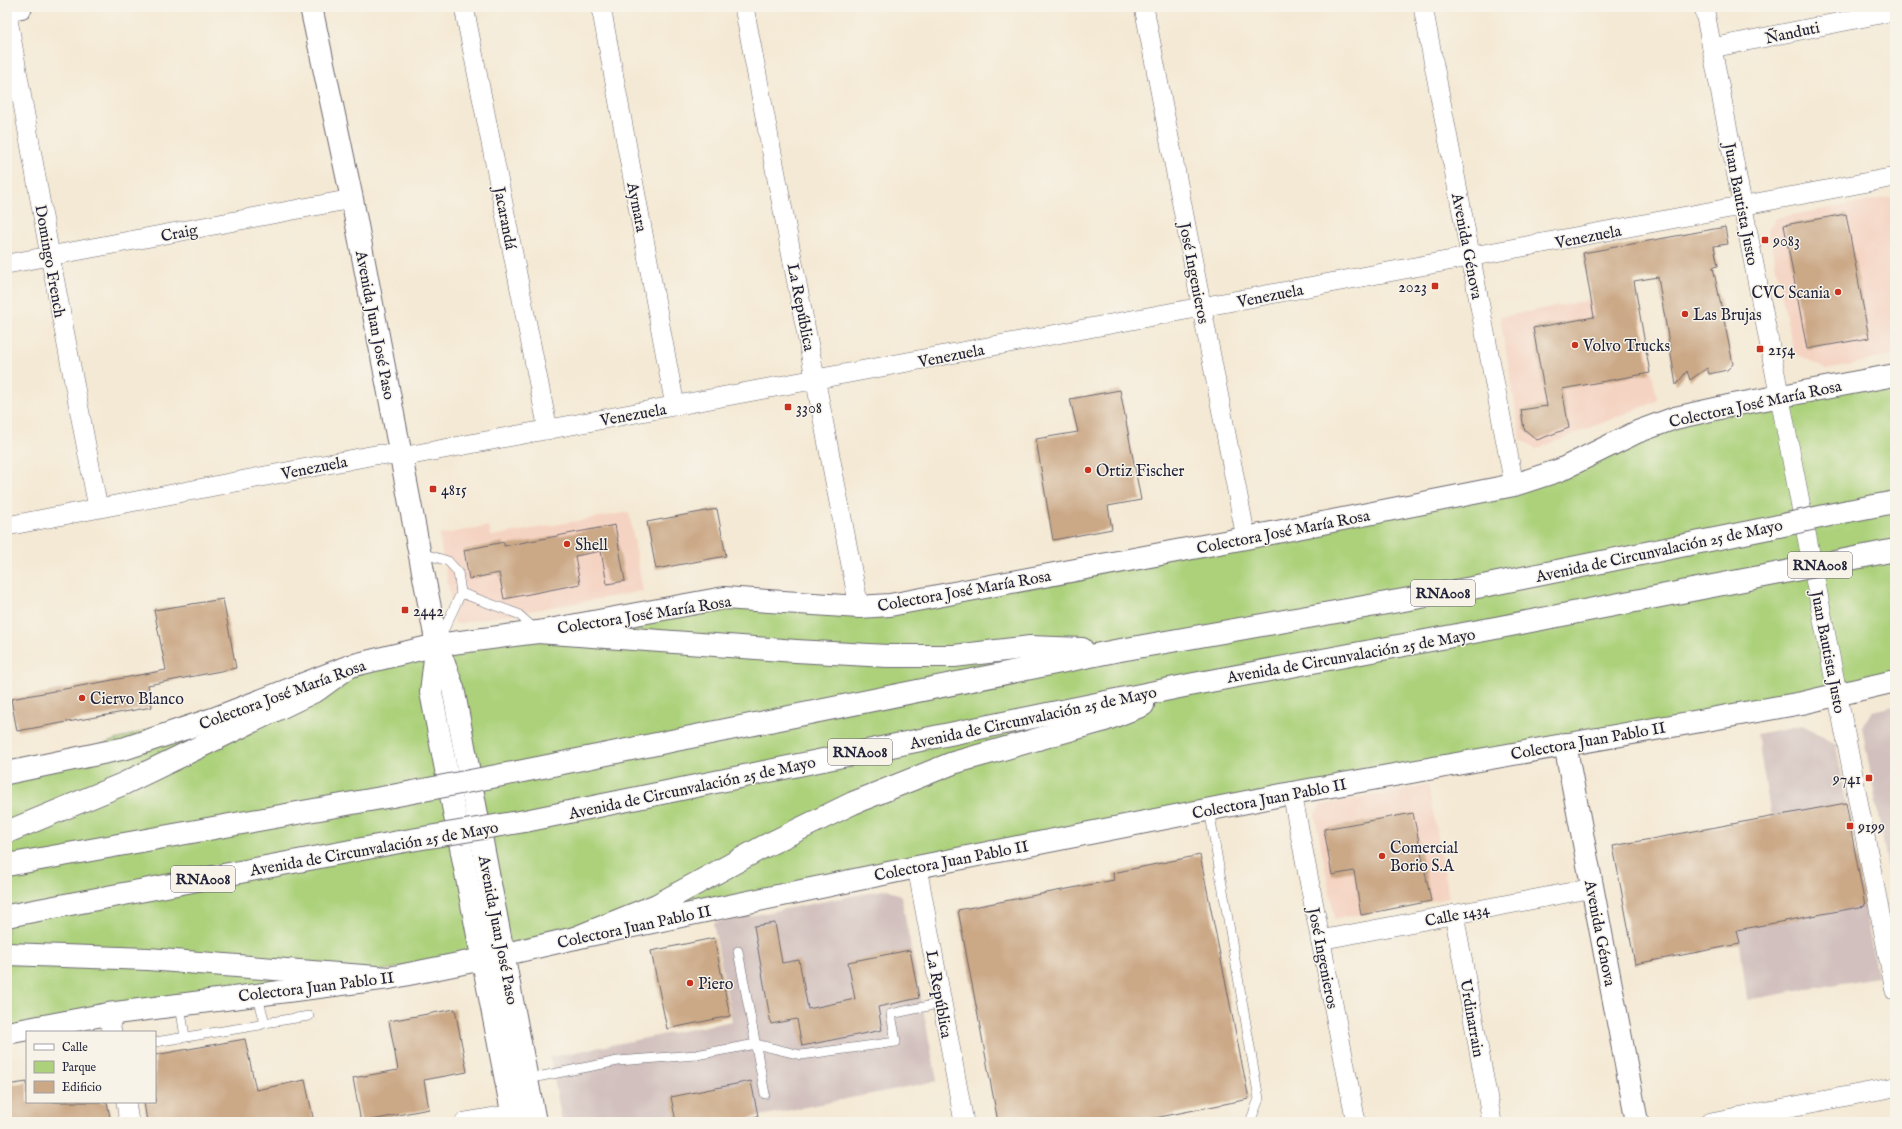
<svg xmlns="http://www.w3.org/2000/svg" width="1902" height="1129" viewBox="0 0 1902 1129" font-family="'IM FELL English',serif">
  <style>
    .built { fill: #f5d3c2 }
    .industrial { fill: #d1c0bd }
    .green { fill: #acd17a; stroke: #677a5a }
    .building { fill: #cba886 }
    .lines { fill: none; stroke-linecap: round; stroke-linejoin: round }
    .service-casing { stroke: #6c6871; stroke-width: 10 }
    .minor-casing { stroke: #6c6871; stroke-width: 20 }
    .tertiary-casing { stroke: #6c6871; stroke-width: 24 }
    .secondary-casing { stroke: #6c6871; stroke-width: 24 }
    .motorway-casing { stroke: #6c6871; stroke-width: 24 }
    .service { stroke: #fff; stroke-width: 9 }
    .minor { stroke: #fff; stroke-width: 19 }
    .tertiary { stroke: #fff; stroke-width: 22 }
    .secondary { stroke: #fff; stroke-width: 22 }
    .motorway { stroke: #fff; stroke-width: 22 }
    .motorway-bridge-casing { stroke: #6c6871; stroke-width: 24; stroke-linecap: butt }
    .motorway-bridge { stroke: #fff; stroke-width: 22 }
    .poi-dot { fill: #c8321e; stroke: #f7f3e8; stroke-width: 1.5 }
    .labels { text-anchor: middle; stroke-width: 3; stroke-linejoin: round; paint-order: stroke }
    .shield { fill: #f7f3e8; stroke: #62616f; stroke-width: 1 }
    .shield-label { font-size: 15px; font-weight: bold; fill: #22223b }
    .street-label { font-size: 16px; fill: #22223b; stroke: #f7f3e8 }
    .poi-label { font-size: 16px; fill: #22223b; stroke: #f7f3e8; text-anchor: start }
  </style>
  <rect width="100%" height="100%" fill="#f7f3e8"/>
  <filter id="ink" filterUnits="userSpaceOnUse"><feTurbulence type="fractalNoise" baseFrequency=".025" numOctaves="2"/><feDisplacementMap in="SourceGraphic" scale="8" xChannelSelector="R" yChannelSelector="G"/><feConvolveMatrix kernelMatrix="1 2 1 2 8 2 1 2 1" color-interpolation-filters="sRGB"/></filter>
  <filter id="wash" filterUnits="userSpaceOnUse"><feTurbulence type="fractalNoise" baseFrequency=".012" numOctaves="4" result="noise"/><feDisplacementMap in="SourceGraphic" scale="16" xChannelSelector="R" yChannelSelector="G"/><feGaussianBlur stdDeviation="0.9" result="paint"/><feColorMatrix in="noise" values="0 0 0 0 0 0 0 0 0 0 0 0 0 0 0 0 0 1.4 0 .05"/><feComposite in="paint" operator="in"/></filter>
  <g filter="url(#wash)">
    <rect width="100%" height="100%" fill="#f4e9d4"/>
    <g class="built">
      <polygon points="1895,196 1895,355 1827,369 1794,353 1768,230 1776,218"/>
      <polygon points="1627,245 1657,398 1655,402 1536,449 1521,439 1500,317 1591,300 1583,253"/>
      <polygon points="629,512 643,591 455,624 439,535 489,526 491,536"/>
      <polygon points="1428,785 1449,898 1335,919 1315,814 1321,805"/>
    </g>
    <g class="industrial">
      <polygon points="1895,706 1895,906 1862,727 1872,711"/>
      <polygon points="1803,725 1836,745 1877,977 1747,1000 1740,944 1635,964 1613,846 1771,817 1757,734"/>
      <polygon points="888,889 901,896 937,1081 729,1122 562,1122 550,1057 732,1021 713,923"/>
    </g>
    <polygon class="green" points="1895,375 1895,681 575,938 7,1033 7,773 21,770 350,666 724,598 859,607 1514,485 1637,432"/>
    <g id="blocks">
      <g class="building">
        <polygon points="1846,214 1869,338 1807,349 1784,225"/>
        <polygon points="1725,227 1728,244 1714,246 1718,266 1713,267 1733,364 1727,370 1709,374 1707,368 1690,380 1687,371 1676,385 1658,277 1634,281 1650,373 1562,389 1569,428 1537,440 1524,429 1521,410 1547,406 1533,328 1594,317 1583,253"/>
        <polygon points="1120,390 1141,500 1108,506 1112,529 1053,540 1036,439 1078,432 1070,399"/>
        <polygon points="717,509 726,556 656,569 647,522"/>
        <polygon points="615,525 625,581 607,584 601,551 575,556 580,584 504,599 499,573 469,579 464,550 504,542 504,546"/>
        <polygon points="223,599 236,668 148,685 152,707 17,731 11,699 166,670 154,610"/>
        <polygon points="1846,803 1865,906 1737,930 1740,944 1635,964 1613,846"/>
        <polygon points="1413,813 1431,901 1361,915 1354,871 1332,875 1324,829"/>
        <polygon points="1200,855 1249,1099 1150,1119 1151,1122 998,1122 958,910 1114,880 1113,873"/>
        <polygon points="775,923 782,963 799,960 808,1009 855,999 848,962 910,950 919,998 878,1007 882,1030 802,1046 797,1019 771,1024 754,926"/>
        <polygon points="714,938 730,1016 667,1029 651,951"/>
        <polygon points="455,1009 467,1072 424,1080 429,1109 361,1122 353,1078 398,1070 389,1021"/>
        <polygon points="245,1039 256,1090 305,1080 314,1122 147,1122 144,1102 155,1102 155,1055"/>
        <polygon points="751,1081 758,1116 729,1122 676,1122 671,1097"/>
        <polygon points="27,1082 27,1102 107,1102 111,1122 7,1122 7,1085"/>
      </g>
    </g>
  </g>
  <g filter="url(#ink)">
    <use href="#blocks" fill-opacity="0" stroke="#6c6871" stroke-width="1"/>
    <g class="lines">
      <g class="service-casing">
        <g id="service">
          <polyline points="421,553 448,561 458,572 461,593 440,638"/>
          <polyline points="461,593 518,614 536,630"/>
          <polyline points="1209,809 1259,1099 1250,1122"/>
          <polyline points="738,951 765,1094"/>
          <polyline points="180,1005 185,1037"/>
          <polyline points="264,1023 309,1016"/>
          <polyline points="155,1042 260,1025 264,1023 264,1019 257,994"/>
          <polyline points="527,1079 618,1061 696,1055 756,1044 801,1055 896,1042 891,1014 942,1003"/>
        </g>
      </g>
      <g class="minor-casing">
        <g id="minor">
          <polyline points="464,7 548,430"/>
          <polyline points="601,7 675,406"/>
          <polyline points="744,7 859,607"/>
          <polyline points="1144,7 1246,538"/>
          <polyline points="1423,7 1514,485"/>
          <polyline points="1704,7 1895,991"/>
          <polyline points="7,14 50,256 98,508"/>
          <polyline points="1712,48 1895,11"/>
          <polyline points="7,264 352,199"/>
          <polyline points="7,526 380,454 401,457 1895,177"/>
          <polyline points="1292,793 1356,1122"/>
          <polyline points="917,867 964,1122"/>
          <polyline points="1454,914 1492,1122"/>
          <polyline points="1320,940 1593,888"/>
          <polyline points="108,1014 112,1032"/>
          <polyline points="126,1102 129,1122"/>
          <polyline points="465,1122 512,1114"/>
          <polyline points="1711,1122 1895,1087"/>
        </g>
      </g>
      <g class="tertiary-casing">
        <g id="tertiary">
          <polyline points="7,10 21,7"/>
          <polyline points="1565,744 1637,1122"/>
        </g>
      </g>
      <g class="secondary-casing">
        <g id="secondary">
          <polyline points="311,7 352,199 437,645 453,688 535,1122"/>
          <polyline points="436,650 431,692 514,1122"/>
          <polyline points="7,773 126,748 213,719 350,666 437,645 538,632 724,598 859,607 890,605 1277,532 1514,485 1560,470 1637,432 1675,418 1733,405 1895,375"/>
          <polyline points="7,1033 108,1014 389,978 493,957 575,938 917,867 1292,793 1802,703 1895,681"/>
        </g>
      </g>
      <g class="motorway-casing">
        <g id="motorway">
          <polyline points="1848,511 1895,502"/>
          <polyline points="1860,557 1895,550"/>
          <polyline points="538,632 796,651 887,656 954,656 1030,647 1082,649"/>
          <polyline points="518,772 1115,651 1483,586 1769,528"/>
          <polyline points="525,821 1194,684 1490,629 1780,573"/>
          <polyline points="7,832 123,784 317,690 350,666"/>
          <polyline points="7,865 392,796"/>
          <polyline points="7,916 399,842"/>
          <polyline points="575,938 657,905 763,847 853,803 953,763 1102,721 1143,705"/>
          <polyline points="7,954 148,959 389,978"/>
        </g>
      </g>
      <use href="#service" class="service"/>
      <use href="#minor" class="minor"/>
      <use href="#tertiary" class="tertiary"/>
      <use href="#secondary" class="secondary"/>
      <use href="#motorway" class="motorway"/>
      <g class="motorway-bridge-casing">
        <g id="motorway-bridge">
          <polyline points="1769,528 1848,511"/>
          <polyline points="1780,573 1860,557"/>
          <polyline points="392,796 518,772"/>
          <polyline points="399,842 525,821"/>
        </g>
      </g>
      <use href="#motorway-bridge" class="motorway-bridge"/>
    </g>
  </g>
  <g class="poi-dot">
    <rect x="1761" y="236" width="8" height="8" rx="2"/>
    <rect x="1431" y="282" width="8" height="8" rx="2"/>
    <circle cx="1838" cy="292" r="4"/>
    <circle cx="1685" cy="314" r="4"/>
    <circle cx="1575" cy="345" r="4"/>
    <rect x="1756" y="345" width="8" height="8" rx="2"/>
    <rect x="784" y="403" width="8" height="8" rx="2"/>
    <circle cx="1088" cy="470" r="4"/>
    <rect x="429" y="485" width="8" height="8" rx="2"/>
    <circle cx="567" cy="544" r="4"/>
    <rect x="401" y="606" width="8" height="8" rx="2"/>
    <circle cx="82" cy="698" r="4"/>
    <rect x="1865" y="774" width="8" height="8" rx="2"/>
    <rect x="1846" y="822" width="8" height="8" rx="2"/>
    <circle cx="1382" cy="856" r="4"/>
    <circle cx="690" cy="983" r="4"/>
  </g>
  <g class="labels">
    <g class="shield">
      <rect x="1788" y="552" width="64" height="26" rx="3"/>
      <rect x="1411" y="580" width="64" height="26" rx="3"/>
      <rect x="828" y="739" width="64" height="26" rx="3"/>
      <rect x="171" y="866" width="64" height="26" rx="3"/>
    </g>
    <g class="shield-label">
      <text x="1820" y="570">RNA008</text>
      <text x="1443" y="598">RNA008</text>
      <text x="860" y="757">RNA008</text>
      <text x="203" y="884">RNA008</text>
    </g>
    <g class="street-label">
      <text transform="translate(1792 32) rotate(-12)" y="6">Ñanduti</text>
      <text transform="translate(1742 204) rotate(79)" y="6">Juan Bautista Justo</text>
      <text transform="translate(638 207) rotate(79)" y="6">Aymara</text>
      <text transform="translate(506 218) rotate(79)" y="6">Jacarandá</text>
      <text transform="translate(179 232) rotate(-11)" y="6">Craig</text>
      <text transform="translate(1588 236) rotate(-11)" y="6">Venezuela</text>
      <text transform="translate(1468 246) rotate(79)" y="6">Avenida Génova</text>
      <text transform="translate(51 261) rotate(80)" y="6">Domingo French</text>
      <text transform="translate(1195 273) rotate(79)" y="6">José Ingenieros</text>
      <text transform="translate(1270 295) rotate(-11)" y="6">Venezuela</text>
      <text transform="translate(802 307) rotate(79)" y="6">La República</text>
      <text transform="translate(376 325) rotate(79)" y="6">Avenida Juan José Paso</text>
      <text transform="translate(951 355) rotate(-11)" y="6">Venezuela</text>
      <text transform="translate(1755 403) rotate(-12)" y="6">Colectora José María Rosa</text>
      <text transform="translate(633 414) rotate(-10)" y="6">Venezuela</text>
      <text transform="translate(314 467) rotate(-11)" y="6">Venezuela</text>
      <text transform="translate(1283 531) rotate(-11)" y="6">Colectora José María Rosa</text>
      <text transform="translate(1659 550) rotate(-12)" y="6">Avenida de Circunvalación 25 de Mayo</text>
      <text transform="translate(964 590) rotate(-10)" y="6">Colectora José María Rosa</text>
      <text transform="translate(644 614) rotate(-9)" y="6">Colectora José María Rosa</text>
      <text transform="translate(1829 652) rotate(79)" y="6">Juan Bautista Justo</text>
      <text transform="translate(1351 655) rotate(-10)" y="6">Avenida de Circunvalación 25 de Mayo</text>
      <text transform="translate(282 694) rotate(-20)" y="6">Colectora José María Rosa</text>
      <text transform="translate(1033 717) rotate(-12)" y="6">Avenida de Circunvalación 25 de Mayo</text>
      <text transform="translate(1588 740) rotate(-10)" y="6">Colectora Juan Pablo II</text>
      <text transform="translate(692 787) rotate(-12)" y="6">Avenida de Circunvalación 25 de Mayo</text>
      <text transform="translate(1269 798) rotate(-11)" y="6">Colectora Juan Pablo II</text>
      <text transform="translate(374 848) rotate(-10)" y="6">Avenida de Circunvalación 25 de Mayo</text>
      <text transform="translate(951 860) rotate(-11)" y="6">Colectora Juan Pablo II</text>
      <text transform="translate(1457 914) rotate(-11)" y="6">Calle 1434</text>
      <text transform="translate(634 926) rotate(-12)" y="6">Colectora Juan Pablo II</text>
      <text transform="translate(499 930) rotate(79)" y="6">Avenida Juan José Paso</text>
      <text transform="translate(1601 933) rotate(79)" y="6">Avenida Génova</text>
      <text transform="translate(1324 958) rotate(79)" y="6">José Ingenieros</text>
      <text transform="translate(316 986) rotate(-7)" y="6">Colectora Juan Pablo II</text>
      <text transform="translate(940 994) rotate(80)" y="6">La República</text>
      <text transform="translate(1473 1018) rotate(80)" y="6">Urdinarrain</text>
    </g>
    <g class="poi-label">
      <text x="1773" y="246">9083</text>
      <text x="1427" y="292" text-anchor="end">2023</text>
      <text x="1830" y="298" text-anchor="end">CVC Scania</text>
      <text x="1693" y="320">Las Brujas</text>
      <text x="1583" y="351">Volvo Trucks</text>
      <text x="1768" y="355">2154</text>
      <text x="796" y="413">3308</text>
      <text x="1096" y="476">Ortiz Fischer</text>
      <text x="441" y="495">4815</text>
      <text x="575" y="550">Shell</text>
      <text x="413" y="616">2442</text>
      <text x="90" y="704">Ciervo Blanco</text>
      <text x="1861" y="784" text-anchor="end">9741</text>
      <text x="1858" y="832">9199</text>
      <text x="1390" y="853">Comercial<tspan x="1390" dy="18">Borio S.A</tspan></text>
      <text x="698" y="989">Piero</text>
    </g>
  </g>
  <rect width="1902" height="1129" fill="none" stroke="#f7f3e8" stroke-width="24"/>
  <rect x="26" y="1031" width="130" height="72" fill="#f7f3e8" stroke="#a29fa3"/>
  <rect x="34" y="1044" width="20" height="6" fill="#ffffff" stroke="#a29fa3"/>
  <text x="62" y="1051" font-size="12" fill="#22223b">Calle</text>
  <rect x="34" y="1061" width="20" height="12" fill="#acd17a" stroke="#a29fa3"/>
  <text x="62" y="1071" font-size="12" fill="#22223b">Parque</text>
  <rect x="34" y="1081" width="20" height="12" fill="#cba886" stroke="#a29fa3"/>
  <text x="62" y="1091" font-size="12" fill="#22223b">Edificio</text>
</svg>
